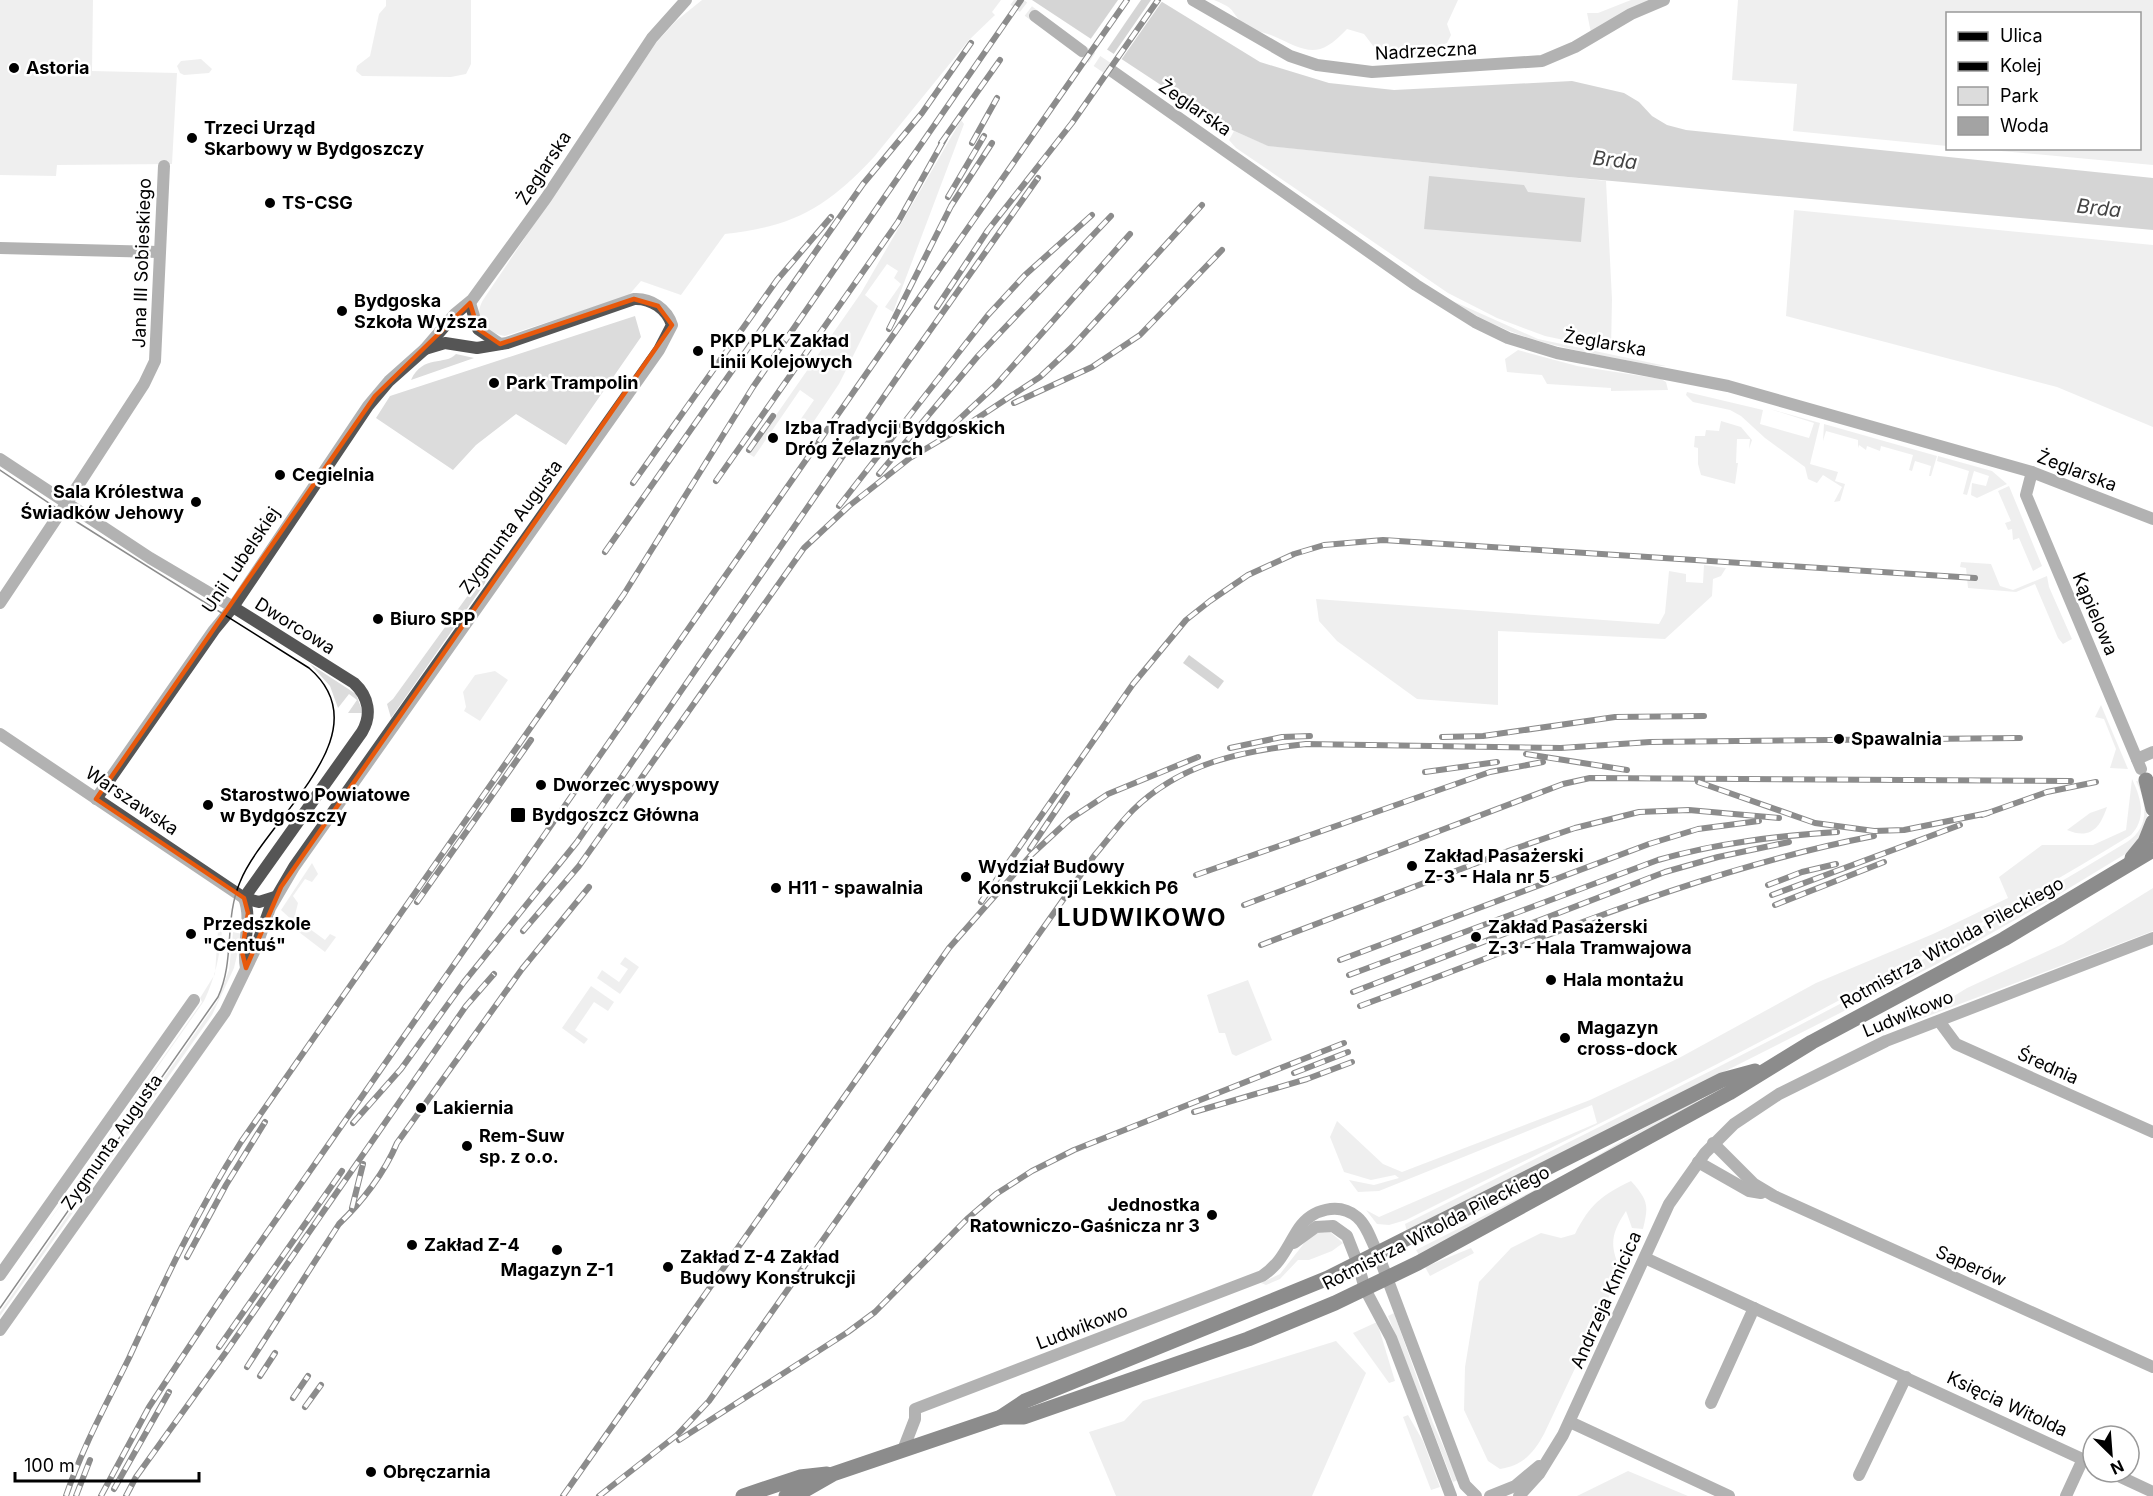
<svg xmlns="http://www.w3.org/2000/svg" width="2153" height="1496" viewBox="0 0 2153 1496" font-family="Inter,sans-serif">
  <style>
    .green { fill: #dcdcdc }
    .water { fill: #a3a3a3 }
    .pier { fill: #fff }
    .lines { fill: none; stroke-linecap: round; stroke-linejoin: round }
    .tertiary-tunnel { stroke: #d9d9d9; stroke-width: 12; stroke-dasharray: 12 6; stroke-linecap: butt }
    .minor { stroke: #555; stroke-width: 12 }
    .tertiary { stroke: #555; stroke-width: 12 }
    .primary { stroke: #000; stroke-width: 15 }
    .tram { stroke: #000; stroke-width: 1.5 }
    .rail-casing { stroke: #000; stroke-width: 6 }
    .rail { stroke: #fff; stroke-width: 4; stroke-dasharray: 11; stroke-linecap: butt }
    .marked { fill: none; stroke: #e8590c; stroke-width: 4.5; stroke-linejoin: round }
    .poi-dot { fill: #000; stroke: #fff; stroke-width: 2 }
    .labels { text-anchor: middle; stroke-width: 5; stroke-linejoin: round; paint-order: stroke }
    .street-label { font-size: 18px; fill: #000; stroke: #fff }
    .poi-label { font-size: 18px; font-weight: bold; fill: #000; stroke: #fff; text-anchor: start }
    .water-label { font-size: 20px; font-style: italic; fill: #444; stroke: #fff }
    .district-label { font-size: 24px; font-weight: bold; letter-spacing: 1.5px; fill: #000; stroke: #fff }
  </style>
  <rect width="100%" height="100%" fill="#fff"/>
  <g class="green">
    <polygon points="0,0 93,0 92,71 177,73 172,164 57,165 56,176 0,175"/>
    <polygon points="386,0 471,0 471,64 466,74 451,77 362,76 356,71 357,66 370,56 379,14 386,6"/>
    <path d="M702 0H1001L992 12 995 15 969 40 874 157C826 208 795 226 725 234L681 295 641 281 628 296 505 336C487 333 472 318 483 300L656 43 676 21Z"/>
    <path d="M1214 0H1458L1447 24 1451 35 1447 43 1414 56 1377 51 1364 34 1347 29C1317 61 1307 51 1271 35 1263 32 1251 31 1245 25 1229 12 1239 10 1214 0Z"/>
    <polygon points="1631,0 1667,0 1592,38 1587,13 1598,13"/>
    <polygon points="1738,0 2153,0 2153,165 1979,149 2140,148 2140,14 1948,14 1947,146 1793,131 1797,84 1732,80"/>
    <polygon points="201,59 212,69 209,73 184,75 180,73 177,66 181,61"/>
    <polygon points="961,120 964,124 893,312 885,307 901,284 894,278 898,271 887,264 865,295 878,306 839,384 806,433 796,426 814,400 800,390 754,457 749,454 861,293"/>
    <polygon points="1234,131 1269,146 1606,181 1612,299 1611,350 1545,336 1497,318 1448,293 1236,148 1229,140"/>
    <polygon points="1794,210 2153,245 2153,427 2057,387 1786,316"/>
    <path d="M1455 302 1538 339 1666 366C1651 366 1632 361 1616 358 1560 348 1503 336 1455 302Z"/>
    <polygon points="635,316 641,337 566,445 516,414 476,445 453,470 376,418 390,396"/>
    <polygon points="1518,350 1577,366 1661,379 1666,382 1668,390 1611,391 1611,388 1547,384 1542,375 1507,372 1505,359"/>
    <path d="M456 354 474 358 411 380C423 354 445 366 456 354Z"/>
    <polygon points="1687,392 1763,410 1760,424 1809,438 1814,423 1770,409 1820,423 1810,464 1838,472 1835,481 1845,484 1840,501 1834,502 1842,487 1823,475 1817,483 1808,479 1805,467 1765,438 1741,416 1730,410 1693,402 1686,395"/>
    <polygon points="1721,421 1741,427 1752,440 1749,449 1750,439 1737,439 1736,463 1738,463 1735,484 1701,475 1698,464 1698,448 1694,447 1695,436 1705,436 1706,430 1719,431"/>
    <polygon points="1824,424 1937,456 1931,476 1929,476 1931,466 1915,461 1912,471 1909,470 1913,455 1881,446 1880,451 1867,446 1866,450 1859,445 1858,448 1858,440 1826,431 1823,441"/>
    <polygon points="1938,456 1992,471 2007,484 1977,498 1971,495 1972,483 1986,486 1989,476 1974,471 1967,495 1963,494 1969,471 1937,461"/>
    <polygon points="2009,486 2042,566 2033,571 2019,538 2013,540 2012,529 2008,530 2005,523 2011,521 1998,491"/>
    <polygon points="1961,562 1991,564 2000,586 2013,590 2047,576 2049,587 2072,639 2063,644 2058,638 2035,584 2016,592 1968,588 1966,568 1960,567"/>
    <polygon points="1704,565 1726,568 1721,576 1713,579 1712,596 1665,639 1498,631 1498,705 1417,699 1337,641 1319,621 1316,599 1659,624 1665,613 1669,571 1686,574 1686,582 1703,583"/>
    <polygon points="482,576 486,578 485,583 391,718 387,704 393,699"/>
    <polygon points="310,664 356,694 363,713 348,713 357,700 349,694 338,708 330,686"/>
    <polygon points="495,671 508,680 480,721 464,711 466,707 463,692 475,675"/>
    <polygon points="2101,705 2128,769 2110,768 2116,749 2104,719 2095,717"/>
    <path d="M2132 779C2141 798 2147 818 2131 835 1897 978 1651 1098 1406 1220L1389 1225 1377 1224 1366 1210 1379 1217 1597 1123 1592 1105 1379 1191 1358 1192 1349 1180 1374 1185 1399 1178 1395 1175 1371 1180 1344 1172 1330 1137 1337 1121 1383 1164 1402 1172 1590 1100 1679 1058 1816 983 1933 934 2008 898 1999 877 2042 845H2093L2126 830Z"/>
    <path d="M2136 781 2140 782 2148 820 2146 829 2127 853 2038 907 1935 965 1407 1232 1405 1224C1649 1101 1895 984 2127 842 2150 827 2147 803 2136 781Z"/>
    <path d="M2107 807C2100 828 2090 840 2067 830L2090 813Z"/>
    <polygon points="312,863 318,874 312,882 305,879 293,896 298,903 295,915 299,921 325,940 330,934 336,937 325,952 291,926 292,920 281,910"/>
    <polygon points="2153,888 2153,931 1912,1022 1967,988 2063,944"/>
    <path d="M218 930H222C220 956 215 978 204 1001L1 1290 202 1002 200 998 215 974Z"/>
    <polygon points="233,932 242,934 234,968 212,1015 0,1316 0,1312 217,1002 229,970"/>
    <polygon points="625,957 639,967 620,994 597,978 602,970 619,982 628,969 620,964"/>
    <polygon points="1248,980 1272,1040 1236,1056 1232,1054 1225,1033 1219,1033 1207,995"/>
    <polygon points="591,986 614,1002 608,1011 594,1002 575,1030 588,1039 584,1044 562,1028"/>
    <polygon points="1696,1101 1697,1102 1419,1255 1416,1250 1564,1175 1644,1128"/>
    <path d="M1631 1181C1648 1200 1649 1205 1643 1229L1632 1228 1626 1211C1611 1234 1609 1245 1621 1271L1544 1434C1533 1454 1523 1465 1500 1469L1488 1461 1464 1410 1465 1367 1479 1282 1511 1248 1541 1233 1561 1238 1575 1234C1590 1204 1602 1195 1631 1181Z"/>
    <polygon points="1330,1232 1343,1243 1332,1251 1309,1260 1298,1260 1280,1279 1266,1285 1261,1283 1280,1274 1309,1237 1315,1233"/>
    <polygon points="1471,1248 1474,1253 1430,1276 1425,1267"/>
    <polygon points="1394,1313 1433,1423 1458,1480 1453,1482 1388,1316"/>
    <polygon points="1377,1322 1395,1381 1389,1383 1353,1333"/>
    <polygon points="1336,1341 1366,1373 1312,1496 1116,1496 1089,1432 1124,1421 1143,1401"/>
    <polygon points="1408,1415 1423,1441 1440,1487 1431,1490 1403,1417"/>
    <polygon points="1628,1471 1688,1496 1577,1496"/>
  </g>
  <g class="water">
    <polygon points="1032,0 1159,0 1260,62 1329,83 1394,90 1572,81 1624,93 1639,102 1652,116 1667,125 1686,130 2153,178 2153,230 1568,177 1268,146 1223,126"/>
    <polygon points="1429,176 1524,185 1528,192 1585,198 1581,242 1424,229"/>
    <polygon points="1189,655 1224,681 1218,689 1183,663"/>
  </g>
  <g class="pier">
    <polygon points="1118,0 1141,0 1106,51 1090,40"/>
    <polygon points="1151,0 1163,0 1121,60 1113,55"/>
  </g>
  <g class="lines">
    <g class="tertiary-tunnel">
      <polyline points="1014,0 1035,16"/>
      <polyline points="1082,51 1112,71"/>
    </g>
    <g class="minor">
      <polyline points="1193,0 1290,56 1317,65 1372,72 1542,61 1575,47 1631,14 1664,0"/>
      <polyline points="0,248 159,252"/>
      <polyline points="66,504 144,384 155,361 164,166"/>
      <path d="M233 607 354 683C369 697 372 715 362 732L244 898"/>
      <polyline points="2137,759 2153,752"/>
      <polyline points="1939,1021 1956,1044 2153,1132"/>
      <polyline points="1294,1243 1316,1227 1333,1226 1347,1236 1358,1264"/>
      <polyline points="1645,1258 2093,1464"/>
      <polyline points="0,1275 194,1000"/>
      <polyline points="1711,1403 1754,1308"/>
      <polyline points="1570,1422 1729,1496"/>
      <path d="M903 1450 915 1419V1409L1262 1276C1282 1263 1287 1246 1299 1228 1312 1209 1339 1202 1357 1217 1367 1225 1372 1243 1378 1254"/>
      <polyline points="2110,1472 2153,1492"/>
      <polyline points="1859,1475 1906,1377"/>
      <polyline points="2066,1496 2083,1459"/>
    </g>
    <g class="tertiary">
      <polyline points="1035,16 1082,51"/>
      <polyline points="1112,71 1416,285 1475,322 1508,338 1557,353 1728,386 2032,472 2153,519"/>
      <polyline points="470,303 478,329 500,344"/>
      <polyline points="0,459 150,558 233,607"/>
      <polyline points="2032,472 2026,495 2141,769"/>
      <polyline points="0,603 66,504"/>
      <polyline points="0,734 244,898 259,902 275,897"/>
      <polyline points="96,799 214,630 233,607 368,406 389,381 425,349 455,314 472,300 546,198 652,38 686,0"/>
      <path d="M244 898C253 921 241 944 246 968"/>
      <polyline points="1713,1143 1754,1184 1774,1196 2153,1367"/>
      <polyline points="1698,1162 1749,1191 1761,1193"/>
      <polyline points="1378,1254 1465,1485 1476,1496"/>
      <polyline points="1358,1264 1365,1289 1391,1338 1451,1496"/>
      <path d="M0 1330 225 1012 255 950 270 908 294 867 659 350 672 325C667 309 651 298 634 299L507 343 477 348 445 343 425 349"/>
      <polyline points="1490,1496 1515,1486 1539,1466"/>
      <polyline points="1519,1496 1539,1474 1563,1435 1669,1204 1705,1153 1734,1124 1779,1094 1886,1041 2153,938"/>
    </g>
    <g class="primary">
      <polyline points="2146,780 2153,809"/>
      <polyline points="2132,858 2145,842 2153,822"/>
      <polyline points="1001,1417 1024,1417 1248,1339 1335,1303 1418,1263 1729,1093 1812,1042 2004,939 2153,850"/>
      <polyline points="743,1496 800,1477 827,1474"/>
      <polyline points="786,1496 805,1490 833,1474 1001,1417 1025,1401 1328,1278 1722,1080 1755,1071"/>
    </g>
    <path class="tram" d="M0 470 77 522 309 668C386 734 265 819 240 882 224 919 235 961 218 997L0 1308"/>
    <g class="rail-casing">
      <g id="rail">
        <polyline points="941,143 1000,60"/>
        <polyline points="972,143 997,98"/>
        <polyline points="948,197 984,136"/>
        <polyline points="937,307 988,230 1072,123 1158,0"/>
        <polyline points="889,329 951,206 992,143"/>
        <polyline points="1014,403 1092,367 1140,335 1222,250"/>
        <polyline points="953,425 996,385 1130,234"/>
        <polyline points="749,450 773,416"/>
        <polyline points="879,474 978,356 1111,216"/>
        <polyline points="716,481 898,222 945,138"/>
        <polyline points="633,483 777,280 831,217"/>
        <polyline points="839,506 988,315 1025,275 1092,215"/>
        <polyline points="605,552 863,184 922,113 971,43"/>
        <polyline points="1442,737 1483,736 1615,717 1704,716"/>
        <polyline points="1230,748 1282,737 1310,736"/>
        <polyline points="1526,754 1627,770"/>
        <polyline points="1425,772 1497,762"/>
        <polyline points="1698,782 1815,823 1874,831 1904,830 1988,813"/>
        <polyline points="1982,815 2047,792 2096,782"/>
        <polyline points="1030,849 1067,794"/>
        <polyline points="1196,875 1490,772 1543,762"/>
        <polyline points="1768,885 1802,872 1836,864"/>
        <polyline points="1772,895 1960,825"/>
        <polyline points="417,902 531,740"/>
        <polyline points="981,902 1133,684 1186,620 1210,601 1248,575 1294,554 1324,545 1383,540 1975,578"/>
        <polyline points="1244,905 1563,784 1590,778 2071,781"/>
        <polyline points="1775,905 1884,862"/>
        <polyline points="523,931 579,866 804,548 849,506 910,458 973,421 1040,377 1072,347 1202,205"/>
        <polyline points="1261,945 1511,850 1575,828 1639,812 1689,810 1779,818"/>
        <polyline points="1340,960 1649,844 1698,829 1759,821"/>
        <path d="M1349 975 1658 860C1717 843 1775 836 1837 832"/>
        <polyline points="1353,992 1665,872 1718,857 1789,842"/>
        <path d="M1360 1006C1529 944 1697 870 1874 836"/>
        <polyline points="1294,1073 1348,1052"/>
        <polyline points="1194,1112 1307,1079 1352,1062"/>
        <polyline points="353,1123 401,1069 464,982 577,842 907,363 1038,178"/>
        <polyline points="352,1208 363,1164"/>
        <polyline points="187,1257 226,1185 265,1122"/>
        <polyline points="219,1347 342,1171"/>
        <path d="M247 1367 339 1224C362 1202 385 1172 397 1143L522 969 589 887"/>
        <polyline points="260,1376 275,1353"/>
        <polyline points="293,1398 308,1376"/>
        <polyline points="305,1407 321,1385"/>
        <polyline points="679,1440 848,1332 875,1312 967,1219 996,1194 1032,1171 1074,1150 1344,1043"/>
        <polyline points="114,1489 169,1392"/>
        <path d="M66 1496C82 1448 107 1403 129 1358 163 1284 197 1211 241 1142L624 594 753 387 1021 0"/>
        <polyline points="76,1496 90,1460"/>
        <polyline points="101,1496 149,1407 222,1297 1127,0"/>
        <polyline points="126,1496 136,1477 226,1352 466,1006 494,974"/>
        <polyline points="563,1496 949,948 1031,855 1070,819 1108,794 1198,757"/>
        <path d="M599 1496 677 1435 709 1401 1094 856C1107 841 1119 824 1133 810 1181 763 1241 751 1306 744L1561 748 1650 742 2020 738"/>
      </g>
    </g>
    <use href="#rail" class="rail"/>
  </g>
  <path d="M0 0H2153V1496H0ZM634 299 658 306 672 325 281 887 246 968 242 952 248 913 244 898 96 799 375 396 470 303 478 329 500 344Z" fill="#fff" fill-opacity=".55" fill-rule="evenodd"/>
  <path class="marked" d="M634 299 658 306 672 325 281 887 246 968 242 952 248 913 244 898 96 799 375 396 470 303 478 329 500 344Z"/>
  <g class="poi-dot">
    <circle cx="14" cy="68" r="6"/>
    <circle cx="192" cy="138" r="6"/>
    <circle cx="270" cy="203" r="6"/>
    <circle cx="342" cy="311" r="6"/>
    <circle cx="698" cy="351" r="6"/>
    <circle cx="494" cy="383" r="6"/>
    <circle cx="773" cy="438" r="6"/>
    <circle cx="280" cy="475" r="6"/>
    <circle cx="196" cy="502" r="6"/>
    <circle cx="378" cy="619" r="6"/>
    <circle cx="1839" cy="739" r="6"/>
    <circle cx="541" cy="785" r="6"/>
    <circle cx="208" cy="805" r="6"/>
    <rect x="510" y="807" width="16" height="16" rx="3"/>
    <circle cx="1412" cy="866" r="6"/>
    <circle cx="966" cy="877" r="6"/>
    <circle cx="776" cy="888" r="6"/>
    <circle cx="191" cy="934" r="6"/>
    <circle cx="1476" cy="937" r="6"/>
    <circle cx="1551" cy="980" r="6"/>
    <circle cx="1565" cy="1038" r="6"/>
    <circle cx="421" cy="1108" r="6"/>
    <circle cx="467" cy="1146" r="6"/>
    <circle cx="1212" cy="1215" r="6"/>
    <circle cx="412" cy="1245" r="6"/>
    <circle cx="557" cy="1250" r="6"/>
    <circle cx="668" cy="1267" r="6"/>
    <circle cx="371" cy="1472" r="6"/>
  </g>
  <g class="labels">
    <g class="street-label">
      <text transform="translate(1426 51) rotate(-3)" y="6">Nadrzeczna</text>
      <text transform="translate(1195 108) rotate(35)" y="6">Żeglarska</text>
      <text transform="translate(544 168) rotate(-57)" y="6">Żeglarska</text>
      <text transform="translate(142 263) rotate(-88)" y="6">Jana III Sobieskiego</text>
      <text transform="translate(1605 343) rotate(10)" y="6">Żeglarska</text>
      <text transform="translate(2077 471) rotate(21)" y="6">Żeglarska</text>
      <text transform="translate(511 527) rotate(-54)" y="6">Zygmunta Augusta</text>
      <text transform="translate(241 560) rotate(-56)" y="6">Unii Lubelskiej</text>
      <text transform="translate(2095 614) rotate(67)" y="6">Kąpielowa</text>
      <text transform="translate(295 626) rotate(32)" y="6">Dworcowa</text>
      <text transform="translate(132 801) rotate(34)" y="6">Warszawska</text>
      <text transform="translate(1952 943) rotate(-29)" y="6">Rotmistrza Witolda Pileckiego</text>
      <text transform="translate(1908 1014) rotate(-22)" y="6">Ludwikowo</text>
      <text transform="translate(2048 1066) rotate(24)" y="6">Średnia</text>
      <text transform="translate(112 1142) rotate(-55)" y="6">Zygmunta Augusta</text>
      <text transform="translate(1436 1228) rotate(-27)" y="6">Rotmistrza Witolda Pileckiego</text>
      <text transform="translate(1971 1266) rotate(24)" y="6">Saperów</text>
      <text transform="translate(1606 1300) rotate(-66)" y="6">Andrzeja Kmicica</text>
      <text transform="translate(1082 1327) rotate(-21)" y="6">Ludwikowo</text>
      <text transform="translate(2007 1404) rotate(25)" y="6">Księcia Witolda</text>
    </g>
    <g class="poi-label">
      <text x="26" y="74">Astoria</text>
      <text x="204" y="134">Trzeci Urząd<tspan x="204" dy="21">Skarbowy w Bydgoszczy</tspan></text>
      <text x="282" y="209">TS-CSG</text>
      <text x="354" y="307">Bydgoska<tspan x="354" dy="21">Szkoła Wyższa</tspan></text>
      <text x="710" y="347">PKP PLK Zakład<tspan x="710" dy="21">Linii Kolejowych</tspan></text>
      <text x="506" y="389">Park Trampolin</text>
      <text x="785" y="434">Izba Tradycji Bydgoskich<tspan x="785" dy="21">Dróg Żelaznych</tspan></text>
      <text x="292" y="481">Cegielnia</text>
      <text x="184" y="498" text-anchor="end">Sala Królestwa<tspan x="184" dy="21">Świadków Jehowy</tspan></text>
      <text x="390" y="625">Biuro SPP</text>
      <text x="1851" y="745">Spawalnia</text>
      <text x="553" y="791">Dworzec wyspowy</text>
      <text x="220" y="801">Starostwo Powiatowe<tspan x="220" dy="21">w Bydgoszczy</tspan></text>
      <text x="532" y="821">Bydgoszcz Główna</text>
      <text x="1424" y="862">Zakład Pasażerski<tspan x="1424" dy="21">Z-3 - Hala nr 5</tspan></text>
      <text x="978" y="873">Wydział Budowy<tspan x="978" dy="21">Konstrukcji Lekkich P6</tspan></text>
      <text x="788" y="894">H11 - spawalnia</text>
      <text x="203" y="930">Przedszkole<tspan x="203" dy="21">"Centuś"</tspan></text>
      <text x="1488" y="933">Zakład Pasażerski<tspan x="1488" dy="21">Z-3 - Hala Tramwajowa</tspan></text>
      <text x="1563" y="986">Hala montażu</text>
      <text x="1577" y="1034">Magazyn<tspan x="1577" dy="21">cross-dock</tspan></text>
      <text x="433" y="1114">Lakiernia</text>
      <text x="479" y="1142">Rem-Suw<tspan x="479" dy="21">sp. z o.o.</tspan></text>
      <text x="1200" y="1211" text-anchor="end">Jednostka<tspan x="1200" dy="21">Ratowniczo-Gaśnicza nr 3</tspan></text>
      <text x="424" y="1251">Zakład Z-4</text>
      <text x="680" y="1263">Zakład Z-4 Zakład<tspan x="680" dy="21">Budowy Konstrukcji</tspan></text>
      <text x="557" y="1276" text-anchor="middle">Magazyn Z-1</text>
      <text x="383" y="1478">Obręczarnia</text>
    </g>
    <g class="water-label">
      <text transform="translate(1615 160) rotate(6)" y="7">Brda</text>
      <text transform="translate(2099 208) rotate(6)" y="7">Brda</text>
    </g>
    <g class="district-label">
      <text x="1142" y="926">LUDWIKOWO</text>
    </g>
  </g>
  <rect x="1946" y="12" width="195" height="138" fill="#ffffff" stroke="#999999" stroke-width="1.5"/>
  <rect x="1958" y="32" width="30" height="9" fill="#000000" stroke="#999999" stroke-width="1.5"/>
  <text x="2000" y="42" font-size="18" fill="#000000">Ulica</text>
  <rect x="1958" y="62" width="30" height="9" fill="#000000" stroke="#999999" stroke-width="1.5"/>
  <text x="2000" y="72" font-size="18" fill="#000000">Kolej</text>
  <rect x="1958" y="87" width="30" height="18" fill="#dcdcdc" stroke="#999999" stroke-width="1.5"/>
  <text x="2000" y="102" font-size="18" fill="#000000">Park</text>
  <rect x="1958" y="117" width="30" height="18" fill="#a3a3a3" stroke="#999999" stroke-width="1.5"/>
  <text x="2000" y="132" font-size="18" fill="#000000">Woda</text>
  <g transform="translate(2111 1454) rotate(155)"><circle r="28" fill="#ffffff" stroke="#999999" stroke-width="1.5"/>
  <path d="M0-4.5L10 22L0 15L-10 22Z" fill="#000000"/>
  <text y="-9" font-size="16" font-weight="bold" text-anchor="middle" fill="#000000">N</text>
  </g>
  <path d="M15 1472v9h184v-9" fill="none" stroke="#000000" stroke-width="3"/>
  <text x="24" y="1472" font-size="18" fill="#000000" stroke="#ffffff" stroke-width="4.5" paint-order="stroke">100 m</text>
</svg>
